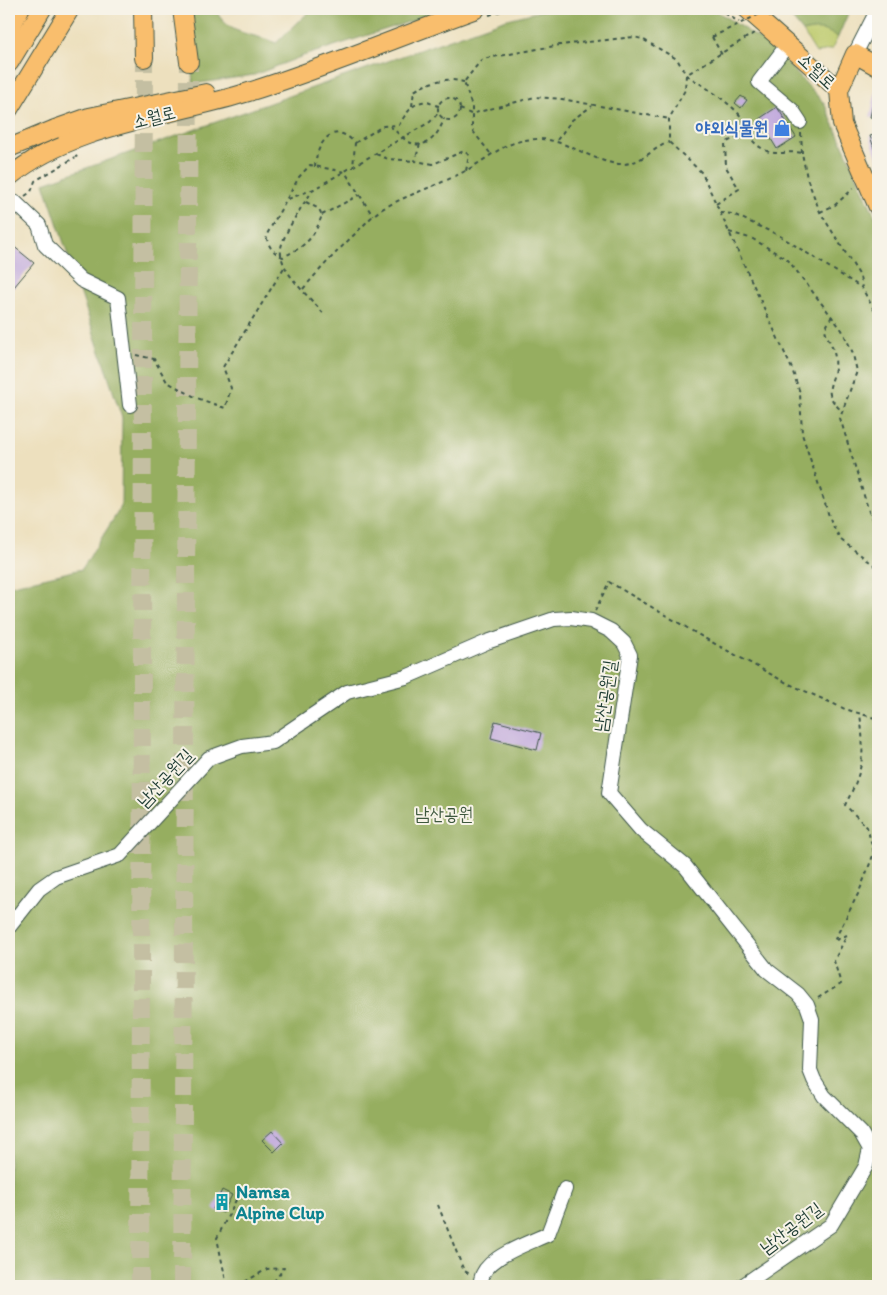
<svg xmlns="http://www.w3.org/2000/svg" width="887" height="1295" viewBox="0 0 887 1295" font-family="Itim,'Poor Story',sans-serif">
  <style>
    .green { fill: #bdca6c; stroke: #6e8450 }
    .forest { fill: #96ae60; stroke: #5a764a }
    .building { fill: #c0a8dd }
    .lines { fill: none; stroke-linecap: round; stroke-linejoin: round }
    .major-tunnel { stroke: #c4bfa2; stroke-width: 18; stroke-dasharray: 18 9; stroke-linecap: butt }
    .minor-casing { stroke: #3e5549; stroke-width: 16 }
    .major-casing { stroke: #3e5549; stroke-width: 20 }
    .path { stroke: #3e5549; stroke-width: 2; stroke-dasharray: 4 4; stroke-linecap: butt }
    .minor { stroke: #fff; stroke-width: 14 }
    .major { stroke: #f9be6d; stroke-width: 18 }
    .major-bridge-casing { stroke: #3e5549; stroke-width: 20; stroke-linecap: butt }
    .path-bridge { stroke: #3e5549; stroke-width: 2; stroke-dasharray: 4 4; stroke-linecap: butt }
    .major-bridge { stroke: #f9be6d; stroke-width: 18 }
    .labels { text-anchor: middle; stroke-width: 4; stroke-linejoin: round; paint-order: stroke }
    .street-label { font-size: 18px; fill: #1f3d34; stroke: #f7f3e8 }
    .shop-label { font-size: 18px; font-weight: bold; fill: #366cbe; stroke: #f7f3e8; text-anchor: end }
    .park-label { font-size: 18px; fill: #3f593f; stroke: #f7f3e8 }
    .culture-label { font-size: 18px; font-weight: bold; fill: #0d838f; stroke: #f7f3e8; text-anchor: start }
  </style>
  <rect width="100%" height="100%" fill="#f7f3e8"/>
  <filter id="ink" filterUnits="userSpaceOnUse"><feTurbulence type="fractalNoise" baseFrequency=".02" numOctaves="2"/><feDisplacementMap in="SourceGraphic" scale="10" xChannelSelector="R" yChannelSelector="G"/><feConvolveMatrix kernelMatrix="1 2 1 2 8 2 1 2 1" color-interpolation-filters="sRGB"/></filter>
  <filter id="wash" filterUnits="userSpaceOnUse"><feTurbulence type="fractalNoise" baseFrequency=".0096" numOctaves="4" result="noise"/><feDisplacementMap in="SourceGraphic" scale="20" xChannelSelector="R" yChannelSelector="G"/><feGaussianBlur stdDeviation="1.12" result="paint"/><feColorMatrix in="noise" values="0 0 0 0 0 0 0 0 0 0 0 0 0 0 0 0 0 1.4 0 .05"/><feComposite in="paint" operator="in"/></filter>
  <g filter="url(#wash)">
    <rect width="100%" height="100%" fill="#ede0be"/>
    <polygon class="green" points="817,29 824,29 838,37 832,49 816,53 803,32"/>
    <g class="forest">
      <path d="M187 9H215C229 37 252 32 276 43L312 9H449L303 56 254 75 193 84Z"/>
      <polygon points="548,9 709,9 715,10 772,47 824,103 878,223 878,1286 9,1286 9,586 82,569 121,507 122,418 44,183 504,20"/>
      <path d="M850 9 838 37C824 29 818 28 803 32L784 9Z"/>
    </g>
    <g id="blocks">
      <g class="building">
        <polygon points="876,91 878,92 878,119 870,117"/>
        <polygon points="741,96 747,100 741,108 735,103"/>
        <polygon points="777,107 796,137 777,149 759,119"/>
        <polygon points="878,134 878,160 870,136"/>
        <polygon points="12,245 34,263 9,293 9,248"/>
        <polygon points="495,721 541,733 537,750 491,738"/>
        <polygon points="272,1131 283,1143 274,1152 262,1140"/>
        <polygon points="222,1190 232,1195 223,1213 213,1209"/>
      </g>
    </g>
  </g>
  <g filter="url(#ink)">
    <use href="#blocks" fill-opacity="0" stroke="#3e5549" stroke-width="1"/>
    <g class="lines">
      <g class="major-tunnel">
        <polyline points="140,1286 144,58"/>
        <polyline points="182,1286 189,62"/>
      </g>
      <g class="minor-casing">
        <g id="minor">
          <polyline points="788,44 759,82 792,110 800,122"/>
          <polyline points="855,54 878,9"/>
          <polyline points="9,200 16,203 39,225 45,245 81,280 118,298 130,405"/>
          <polyline points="9,927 39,889 56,877 120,855 209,758 242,746 273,742 347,692 406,677 487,642 554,619 571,618 591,621 611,631 624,643 630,655 609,793 641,830 685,866 767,970 798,994 807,1005 812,1019 810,1070 814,1080 824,1096 861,1133 870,1149 866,1166 831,1225 742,1286"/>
          <path d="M481 1286C477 1259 528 1244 548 1234L565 1189"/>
        </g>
      </g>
      <g class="major-casing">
        <g id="major">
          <polyline points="143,9 144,58"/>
          <polyline points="182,9 189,62"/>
          <polyline points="747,9 839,90 842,124 878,207"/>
          <polyline points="9,31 20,9"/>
          <polyline points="9,63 42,9"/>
          <polyline points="839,90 855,54 878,67"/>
          <polyline points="9,109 70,9"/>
          <polyline points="55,129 89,117 206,93"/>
          <path d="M9 177C75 124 163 118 242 94 321 70 398 37 476 9"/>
        </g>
      </g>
      <g class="path">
        <polyline points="718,9 739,22"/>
        <polyline points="489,15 507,9"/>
        <path d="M754 33 686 75C704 86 722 97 737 112 751 126 743 140 767 151 778 156 791 150 802 153L807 178 820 212 860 276 862 288 878 317"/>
        <polyline points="712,37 722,55"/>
        <circle cx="449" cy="109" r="11"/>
        <path d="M412 106 414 91C431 81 445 77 464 82"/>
        <polyline points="460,109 471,114 535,97 562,99 669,119"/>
        <path d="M390 126C396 131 403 139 409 142 427 151 440 133 444 118"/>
        <polyline points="801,133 802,153"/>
        <polyline points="557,140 572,120 592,106"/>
        <path d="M355 143 383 126 399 125C405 115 414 100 427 102 431 103 434 105 439 106"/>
        <polyline points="420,144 415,161 433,164 464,151 469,155 466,171"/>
        <polyline points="490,153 472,130 472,107 464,82 482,59 560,45 634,37 642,39 677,59 686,75 685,90 669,119 669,142 702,173 792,369 800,393 802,434 831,522 841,540 878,568"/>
        <polyline points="376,154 388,159 415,161"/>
        <path d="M315 167C316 144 333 119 355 143L353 168"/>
        <polyline points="25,196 31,192 35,181 79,155"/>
        <polyline points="288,199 314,189"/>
        <path d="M306 202 319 209 322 215C314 239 305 246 283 257 272 252 269 247 266 236L299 177 310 165 345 172 373 216"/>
        <polyline points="716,204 739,189 726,167 725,143 747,132"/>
        <polyline points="820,212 835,205 854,188"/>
        <polyline points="720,213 733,214 780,236 862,288"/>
        <polyline points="322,215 359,195"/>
        <polyline points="729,232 753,239 788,260 842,330 852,351 857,371 840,418 870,515 878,531"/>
        <path d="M303 289C320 269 338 250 357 232 366 223 375 212 386 207 411 193 440 185 465 171 490 158 504 140 536 139 568 137 606 173 633 162 646 158 656 147 669 142"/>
        <path d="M323 313C309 296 278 271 281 248 283 234 305 201 314 189L430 122 439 112"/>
        <path d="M832 316 825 329C827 339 834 347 835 358 838 383 817 389 842 411"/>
        <polyline points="136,355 154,359 167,382 197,398 225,408 231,388 223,367 285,266"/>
        <polyline points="595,611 609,582 706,639 787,683 845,709 878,719"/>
        <path d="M847 935 834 941 859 892 874 853 867 827 845 805C864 770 865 753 860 714"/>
        <polyline points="818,998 841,984 834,961 847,935"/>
        <polyline points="438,1205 464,1271 470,1274"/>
        <polyline points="227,1286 217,1238 241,1190"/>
        <polyline points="238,1286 267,1269 284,1268 272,1284 290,1286"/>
      </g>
      <use href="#minor" class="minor"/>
      <use href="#major" class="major"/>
      <g class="major-bridge-casing">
        <polyline id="major-bridge" points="9,148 55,129"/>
      </g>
      <polyline class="path-bridge" points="712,37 770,9"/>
      <use href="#major-bridge" class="major-bridge"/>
    </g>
  </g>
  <defs>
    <g id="shop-bare" transform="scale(1.35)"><path d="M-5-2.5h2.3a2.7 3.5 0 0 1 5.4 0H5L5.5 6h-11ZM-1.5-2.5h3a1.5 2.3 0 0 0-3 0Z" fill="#3f7fe0" stroke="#f7f3e8" stroke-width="2.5" paint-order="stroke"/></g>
    <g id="building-bare" transform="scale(1.35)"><path d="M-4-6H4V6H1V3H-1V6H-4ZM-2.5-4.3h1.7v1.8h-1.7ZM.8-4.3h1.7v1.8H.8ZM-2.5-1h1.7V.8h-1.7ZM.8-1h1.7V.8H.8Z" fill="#0f9aa8" stroke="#f7f3e8" stroke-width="2.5" paint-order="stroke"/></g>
  </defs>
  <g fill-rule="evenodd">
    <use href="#shop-bare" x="782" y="128"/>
    <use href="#building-bare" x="222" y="1202"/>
  </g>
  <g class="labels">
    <g class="street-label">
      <text transform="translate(817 71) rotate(43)" y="6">소월로</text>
      <text transform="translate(154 117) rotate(-14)" y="6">소월로</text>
      <text transform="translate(605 696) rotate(-82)" y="6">남산공원길</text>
      <text transform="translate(165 778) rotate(-47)" y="6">남산공원길</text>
      <text transform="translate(791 1228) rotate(-37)" y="6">남산공원길</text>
    </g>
    <g class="shop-label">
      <text x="768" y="134">야외식물원</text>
    </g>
    <g class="park-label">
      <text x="444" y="820">남산공원</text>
    </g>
    <g class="culture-label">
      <text x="236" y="1198">Namsa<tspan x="236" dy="21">Alpine Clup</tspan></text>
    </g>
  </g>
  <rect width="887" height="1295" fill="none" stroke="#f7f3e8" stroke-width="30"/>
</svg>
